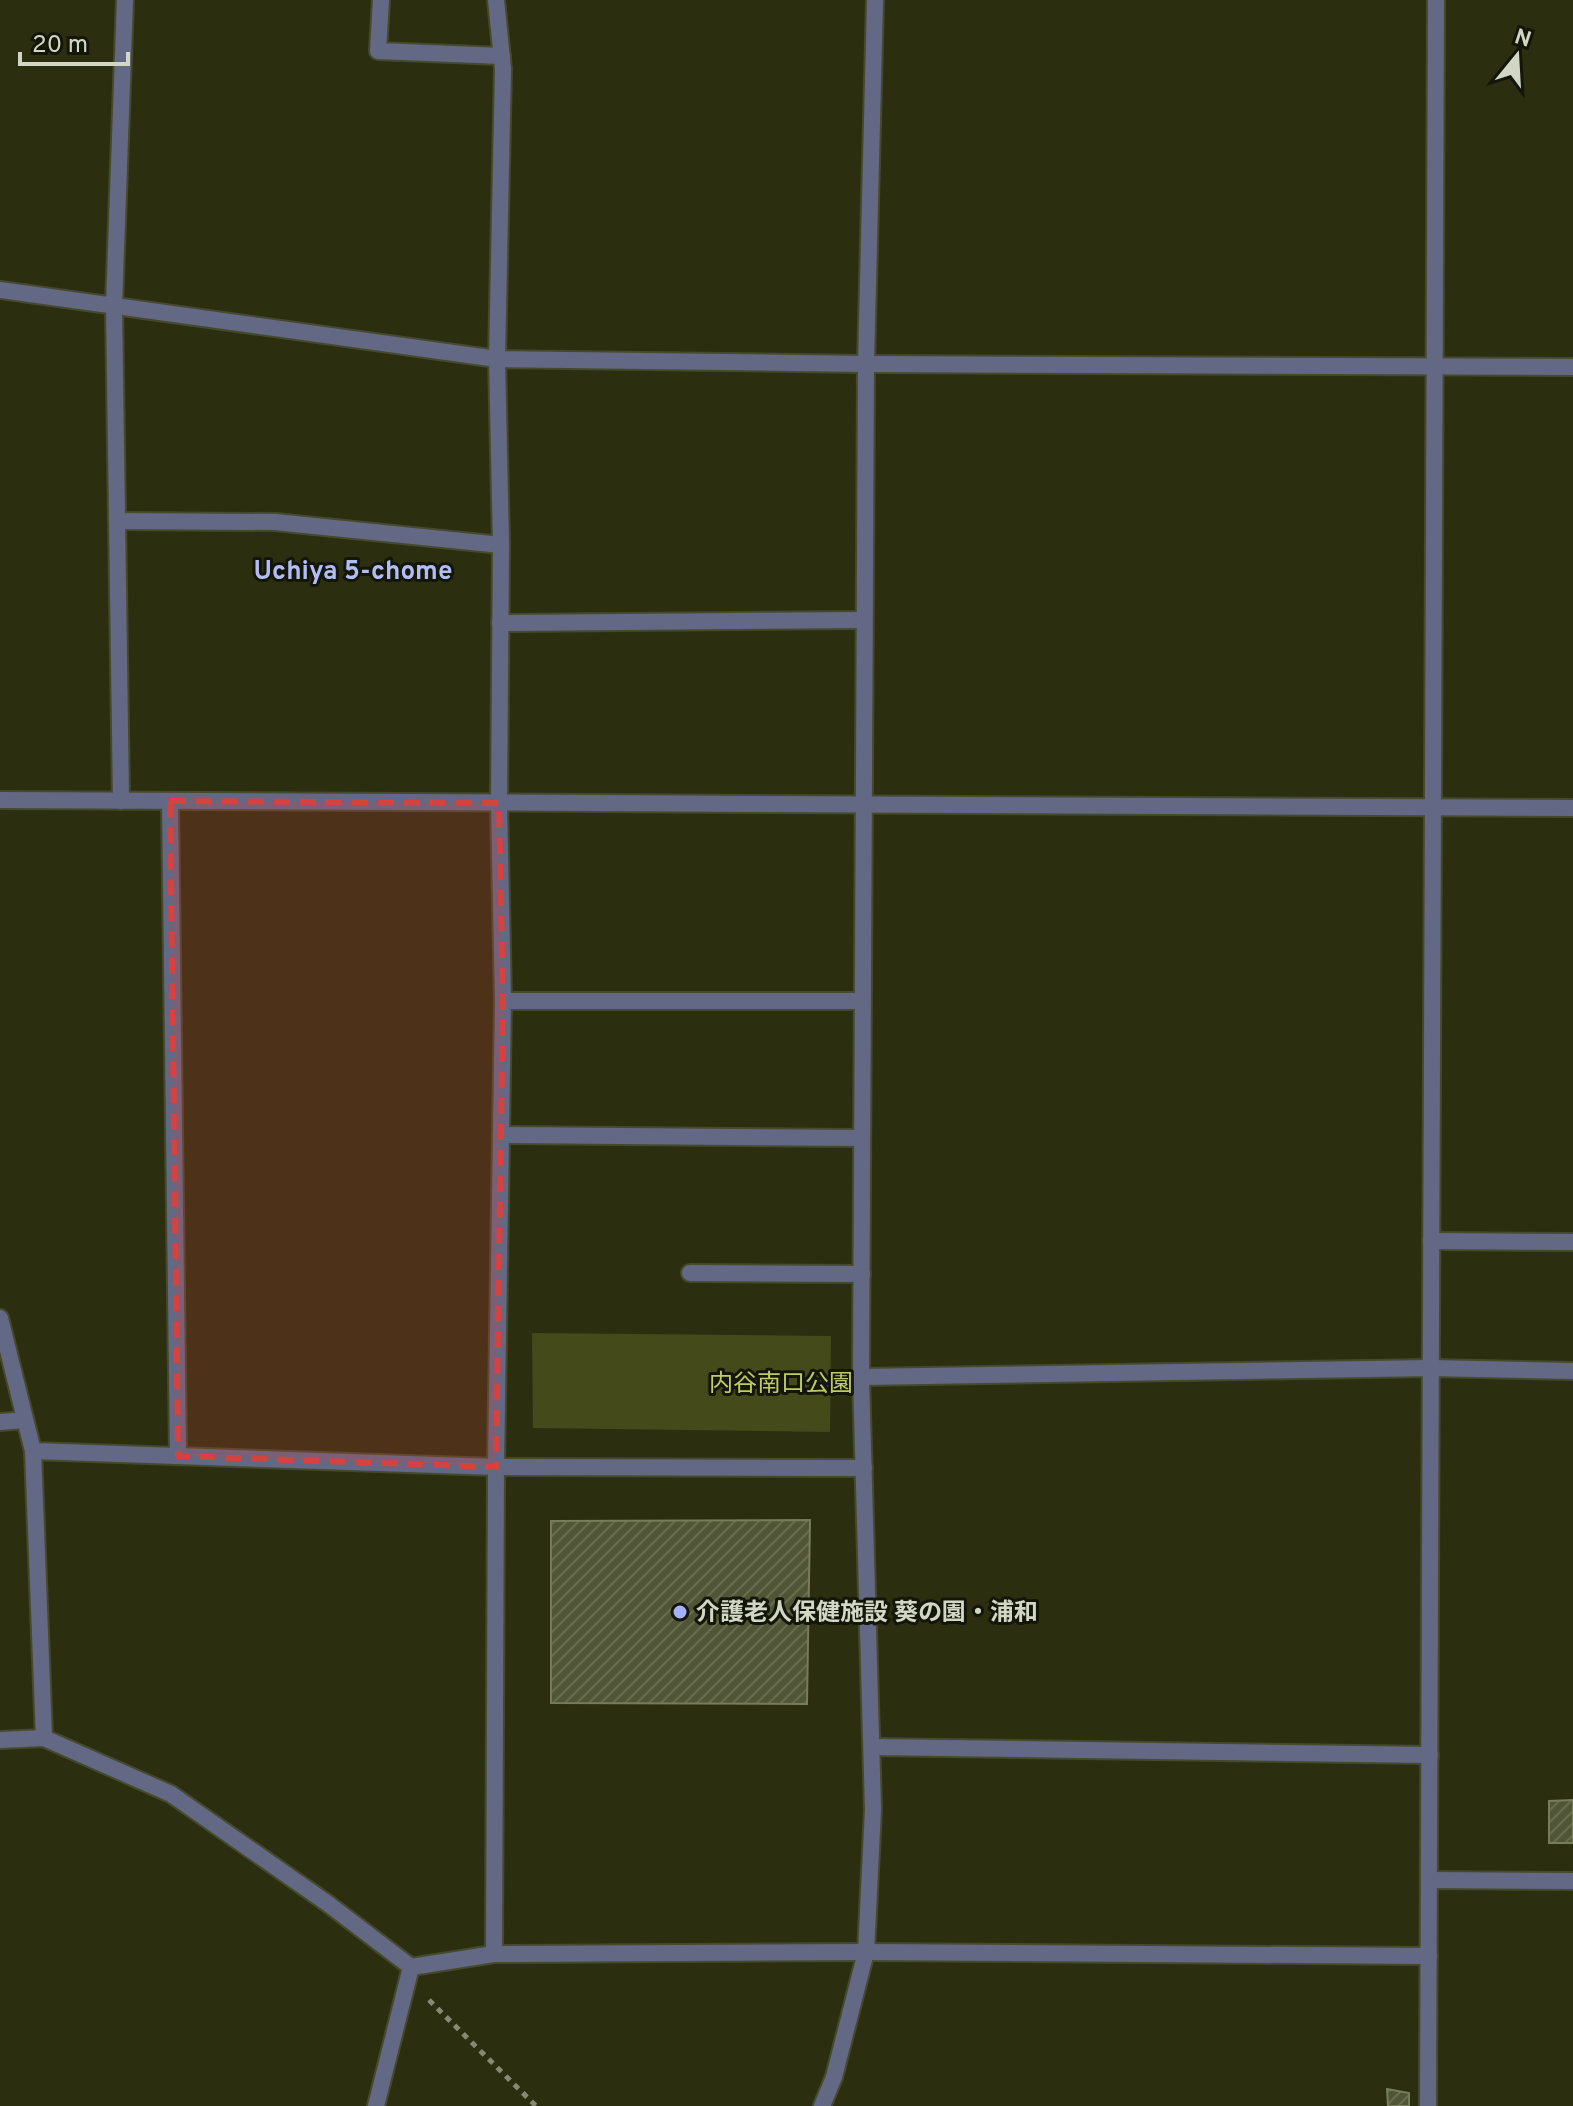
<svg xmlns="http://www.w3.org/2000/svg" width="1573" height="2106" viewBox="0 0 1573 2106" font-family="Overpass,'Noto Sans JP',sans-serif">
  <style>
    .park { fill: #444a19 }
    .building { fill: url(#building-hatch); stroke: #777d5b; stroke-width: 2 }
    .lines { fill: none; stroke-linecap: round; stroke-linejoin: round }
    .service-casing { stroke: #464a2d; stroke-width: 20 }
    .minor-casing { stroke: #464a2d; stroke-width: 20 }
    .path { stroke: #868a72; stroke-width: 5; stroke-dasharray: 6 6; stroke-linecap: butt }
    .service { stroke: #636885; stroke-width: 16 }
    .minor { stroke: #636885; stroke-width: 16 }
    .marked { fill: #d5423f; fill-opacity: 0.2; stroke: #d5423f; stroke-width: 6; stroke-dasharray: 16 10; stroke-linejoin: round }
    .poi-dot { fill: #a6b1fc; stroke: #141609; stroke-width: 3 }
    .labels { text-anchor: middle; stroke-width: 6; stroke-linejoin: round; paint-order: stroke }
    .park-label { font-size: 24px; fill: #bdcc63; stroke: #141609 }
    .poi-label { font-size: 24px; font-weight: bold; fill: #d2d6c4; stroke: #141609; text-anchor: start }
    .neighbourhood-label { font-size: 26px; font-weight: bold; fill: #b3bdf5; stroke: #141609 }
  </style>
  <defs>
    <pattern id="building-hatch" width="6" height="6" patternUnits="userSpaceOnUse" patternTransform="scale(2)"><rect width="6" height="6" fill="#505535"/><path d="M-1 1l2-2M0 6l6-6M5 7l2-2" fill="none" stroke="#686d51"/></pattern>
  </defs>
  <rect width="100%" height="100%" fill="#2b2f10"/>
  <polygon class="park" points="532,1333 831,1336 830,1432 533,1428"/>
  <g class="building">
    <polygon points="810,1520 807,1704 551,1703 551,1521"/>
    <polygon points="1573,1800 1573,1843 1549,1843 1549,1801"/>
    <polygon points="1387,2089 1409,2093 1409,2106 1388,2106"/>
  </g>
  <g class="lines">
    <g class="service-casing">
      <g id="service">
        <polyline points="500,623 864,620"/>
        <polyline points="503,1001 862,1001"/>
        <polyline points="501,1135 862,1138"/>
        <polyline points="1431,1241 1573,1242"/>
        <polyline points="690,1273 862,1274"/>
        <polyline points="0,1422 25,1420"/>
        <polyline points="872,1747 1430,1755"/>
      </g>
    </g>
    <g class="minor-casing">
      <g id="minor">
        <polyline points="381,0 378,51 502,56"/>
        <polyline points="0,290 497,359 866,364 1573,367"/>
        <polyline points="117,521 275,522 501,545"/>
        <polyline points="0,800 1573,808"/>
        <polyline points="121,801 114,305 125,0"/>
        <polyline points="170,801 178,1456"/>
        <polyline points="0,1318 33,1451 44,1738"/>
        <polyline points="861,1377 1431,1368 1573,1371"/>
        <polyline points="33,1451 496,1467 864,1468"/>
        <polyline points="0,1740 44,1738 171,1794 327,1903 411,1967 376,2106"/>
        <polyline points="1429,1880 1573,1881"/>
        <polyline points="494,1954 496,1467 503,1001 499,803 501,545 497,359 503,69 496,0"/>
        <polyline points="411,1967 494,1954 866,1952 1429,1956"/>
        <polyline points="822,2106 834,2077 866,1952 873,1810 861,1377 866,364 875,0"/>
        <polyline points="1428,2106 1436,0"/>
      </g>
    </g>
    <polyline class="path" points="429,2000 536,2106"/>
    <use href="#service" class="service"/>
    <use href="#minor" class="minor"/>
  </g>
  <path class="marked" d="M170 801 499 803 503 1001 496 1467 178 1456Z"/>
  <circle class="poi-dot" cx="680" cy="1612" r="8"/>
  <g class="labels">
    <g class="park-label">
      <text x="781" y="1391">内谷南口公園</text>
    </g>
    <g class="poi-label">
      <text x="696" y="1620">介護老人保健施設 葵の園・浦和</text>
    </g>
    <g class="neighbourhood-label">
      <text x="353" y="579">Uchiya 5-chome</text>
    </g>
  </g>
  <g transform="translate(1517 56) rotate(18)" stroke="#141609" stroke-width="6" paint-order="stroke">
  <path d="M0-6L14 30L0 20L-14 30Z" fill="#d2d6c4"/>
  <text y="-12" font-size="22" font-weight="bold" text-anchor="middle" fill="#d2d6c4">N</text>
  </g>
  <path d="M20 52v12h108v-12" fill="none" stroke="#d2d6c4" stroke-width="4"/>
  <text x="32" y="52" font-size="24" fill="#d2d6c4" stroke="#141609" stroke-width="6" paint-order="stroke">20 m</text>
</svg>
